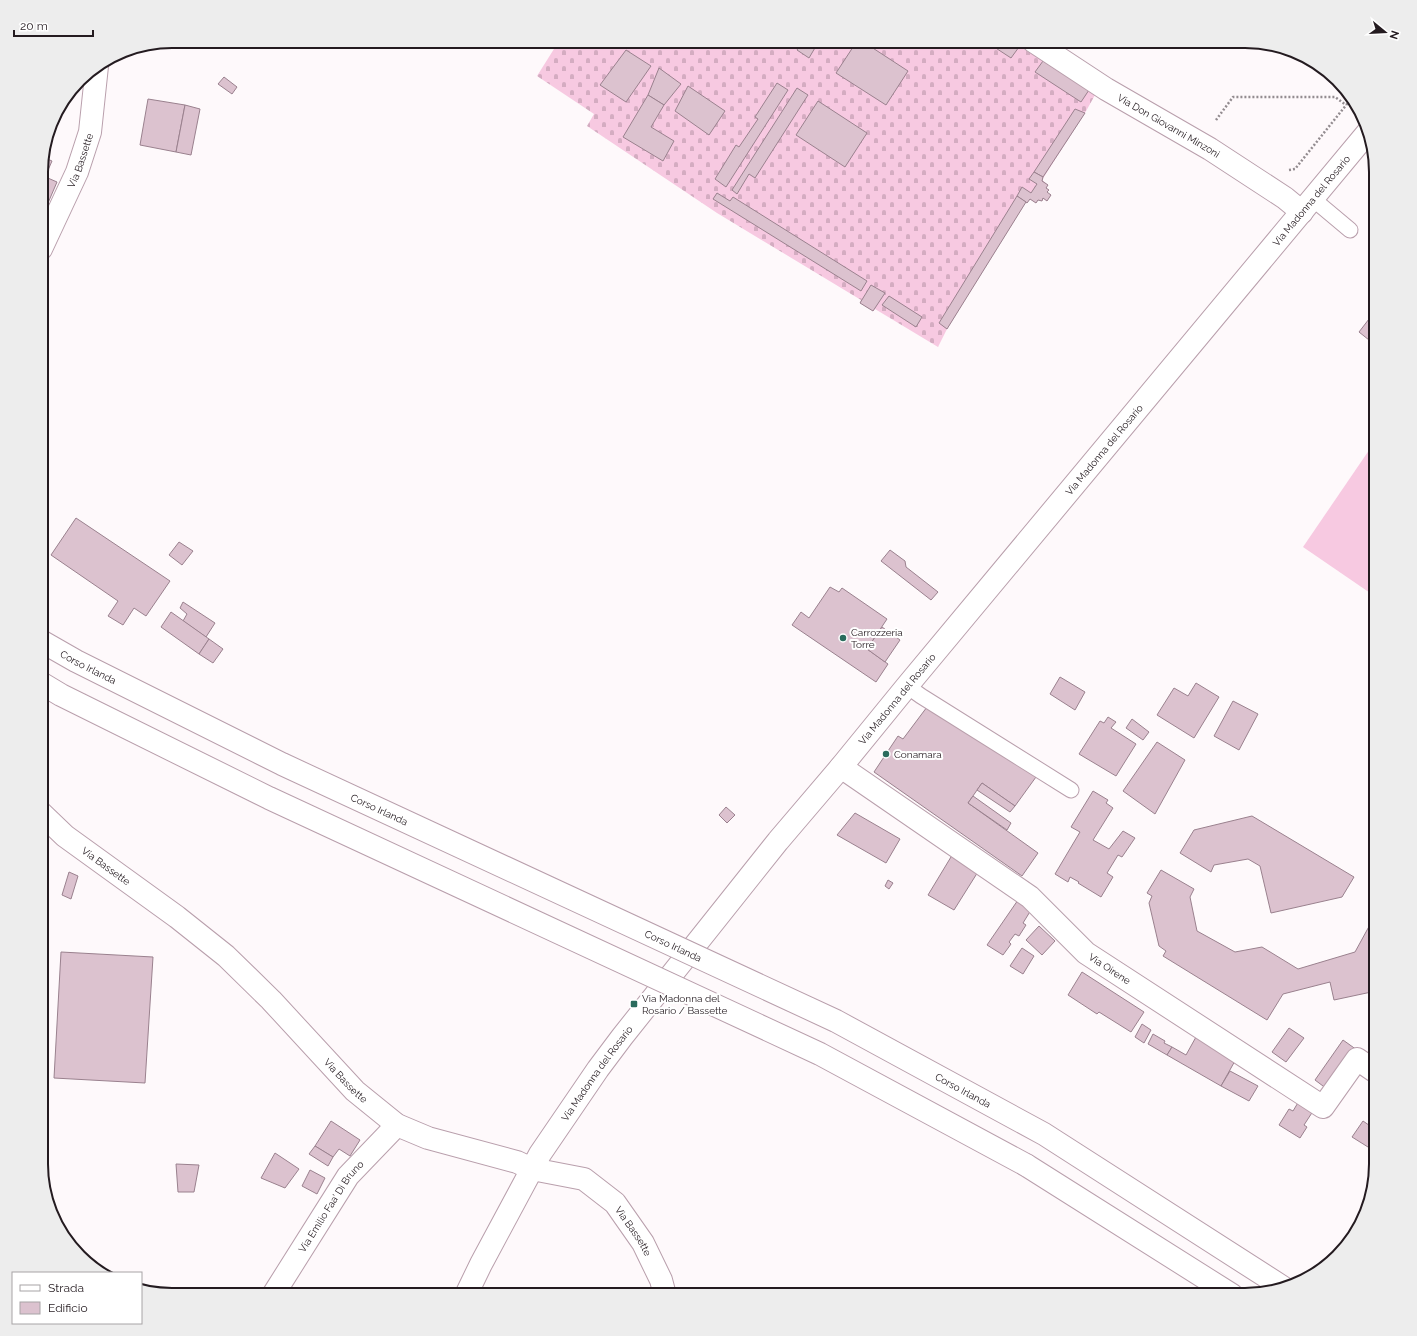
<svg xmlns="http://www.w3.org/2000/svg" width="1417" height="1336" viewBox="0 0 1417 1336" font-family="Raleway,sans-serif">
  <style>
    .grass { fill: #f7c9e1 }
    .cemetery { fill: url(#cemetery-stones) }
    .building { fill: #dcc2cf; stroke: #9a818e }
    .lines { fill: none; stroke-linecap: round; stroke-linejoin: round }
    .service-casing { stroke: #b99fac; stroke-width: 17 }
    .minor-casing { stroke: #b99fac; stroke-width: 24 }
    .tertiary-casing { stroke: #b99fac; stroke-width: 24 }
    .trunk-casing { stroke: #b99fac; stroke-width: 24 }
    .path { stroke: #938c90; stroke-width: 2.5; stroke-dasharray: 2 2; stroke-linecap: butt }
    .service { stroke: #fff; stroke-width: 15 }
    .minor { stroke: #fff; stroke-width: 22 }
    .tertiary { stroke: #fff; stroke-width: 22 }
    .trunk { stroke: #fff; stroke-width: 22 }
    .trunk-bridge-casing { stroke: #b99fac; stroke-width: 24; stroke-linecap: butt }
    .trunk-bridge { stroke: #fff; stroke-width: 22 }
    .poi-dot { fill: #2a6c5d; stroke: #fff; stroke-width: 1.5 }
    .labels { text-anchor: middle; stroke-width: 4; stroke-linejoin: round; paint-order: stroke }
    .street-label { font-size: 10px; fill: #241b20; stroke: #fff }
    .poi-label { font-size: 10px; fill: #241b20; stroke: #fff; text-anchor: start }
    .rim { fill: none; stroke: #241b20; stroke-width: 2 }
  </style>
  <defs>
    <pattern id="cemetery-stones" width="16" height="16" patternUnits="userSpaceOnUse"><rect width="16" height="16" fill="#f7c9e1"/><path d="M2 7V4a2 2 0 0 1 4 0v3zM10 15v-3a2 2 0 0 1 4 0v3z" fill="#d4acc1"/></pattern>
  </defs>
  <rect width="100%" height="100%" fill="#fef9fb"/>
  <polygon class="grass" points="1376,440 1376,597 1303,547"/>
  <polygon class="cemetery" points="559,41 1011,41 1043,61 1095,95 1085,113 1042,180 1048,185 1046,188 1049,190 1047,193 1051,195 1047,201 1043,199 1042,201 1038,200 1036,203 1030,199 1027,203 1026,202 947,329 938,347 875,309 873,311 860,303 861,300 717,213 587,126 594,114 537,76"/>
  <g class="building">
    <polygon points="803,41 819,41 809,58 797,50"/>
    <polygon points="857,41 862,41 908,71 886,105 836,73"/>
    <polygon points="985,41 1011,41 1019,47 1011,58"/>
    <polygon points="626,50 651,66 626,102 600,85"/>
    <polygon points="1043,61 1089,90 1081,102 1035,72"/>
    <polygon points="659,68 681,84 664,105 648,95"/>
    <polygon points="224,77 237,87 232,94 218,84"/>
    <polygon points="777,83 788,90 726,187 715,179 736,145 739,147 758,119 755,117"/>
    <polygon points="688,86 725,111 709,135 675,111"/>
    <polygon points="797,88 808,95 755,178 749,174 737,194 732,190"/>
    <polygon points="648,95 664,105 651,127 674,141 663,161 623,137"/>
    <polygon points="148,99 185,105 176,152 140,145"/>
    <polygon points="818,101 867,133 845,167 796,135"/>
    <polygon points="185,105 200,109 191,155 176,152"/>
    <polygon points="1075,109 1085,113 1043,177 1034,172"/>
    <polygon points="43,157 52,161 45,177 41,175 41,163"/>
    <polygon points="1034,172 1043,177 1042,181 1048,185 1046,188 1049,190 1047,192 1051,195 1047,201 1043,198 1042,201 1038,200 1036,203 1030,199 1027,203 1017,196 1022,187 1031,193 1037,184 1029,179"/>
    <polygon points="41,175 57,182 48,203 53,205 41,231"/>
    <polygon points="717,193 730,201 733,197 867,281 861,291 713,199"/>
    <polygon points="1017,196 1026,202 947,329 939,323"/>
    <polygon points="871,285 885,293 873,311 860,303"/>
    <polygon points="889,296 922,317 916,327 882,305"/>
    <polygon points="1369,319 1376,325 1376,331 1369,340 1359,332"/>
    <polygon points="76,518 170,581 146,616 134,608 123,625 108,616 118,601 51,555"/>
    <polygon points="179,542 193,551 182,565 169,555"/>
    <polygon points="890,550 905,561 906,567 938,592 931,600 881,561"/>
    <polygon points="830,587 839,592 842,588 887,619 867,649 888,664 876,682 792,625 801,612 809,618"/>
    <polygon points="183,602 215,623 206,637 183,621 187,614 180,608"/>
    <polygon points="171,612 209,639 199,654 161,627"/>
    <polygon points="882,627 900,640 885,662 867,649"/>
    <polygon points="209,639 223,649 213,663 199,654"/>
    <polygon points="1060,677 1085,692 1075,710 1050,694"/>
    <polygon points="1196,683 1219,697 1194,738 1157,715 1174,688 1188,696"/>
    <polygon points="1233,701 1258,714 1239,750 1214,736"/>
    <polygon points="930,703 1036,777 1015,806 982,783 968,803 1038,853 1022,876 874,772 898,736 903,739"/>
    <polygon points="1108,717 1116,722 1111,728 1136,744 1116,776 1079,754 1100,721 1104,723"/>
    <polygon points="1132,719 1149,732 1143,740 1126,728"/>
    <polygon points="1157,742 1185,760 1155,814 1123,791"/>
    <polygon points="982,783 1015,806 1010,812 977,790"/>
    <polygon points="1093,791 1108,800 1106,803 1113,808 1093,840 1109,849 1123,831 1135,838 1122,857 1118,855 1107,873 1113,877 1101,897 1078,883 1079,882 1070,877 1068,882 1055,874 1080,832 1071,827"/>
    <polygon points="973,796 1011,823 1007,830 968,803"/>
    <polygon points="726,807 735,815 727,823 719,815"/>
    <polygon points="855,813 900,839 886,863 837,835"/>
    <polygon points="1252,816 1354,877 1342,897 1271,913 1260,866 1248,859 1214,865 1211,872 1180,853 1194,830"/>
    <polygon points="954,852 981,867 954,910 928,895"/>
    <polygon points="41,865 47,867 41,883"/>
    <polygon points="1161,870 1194,889 1190,897 1197,931 1235,952 1262,947 1298,969 1355,952 1372,921 1376,920 1376,991 1334,1000 1330,982 1283,994 1267,1020 1163,956 1166,951 1159,946 1149,903 1152,896 1147,893"/>
    <polygon points="69,872 78,876 71,899 62,895"/>
    <polygon points="888,880 893,883 889,889 885,886"/>
    <polygon points="1018,900 1031,910 1023,923 1026,925 1019,936 1015,934 1009,942 1011,944 1003,955 987,945"/>
    <polygon points="1039,926 1055,941 1042,955 1026,940"/>
    <polygon points="1022,948 1034,956 1023,974 1010,966"/>
    <polygon points="61,952 153,957 145,1083 54,1078"/>
    <polygon points="1082,972 1144,1012 1131,1032 1099,1012 1097,1014 1068,995"/>
    <polygon points="1142,1024 1151,1030 1144,1043 1135,1037"/>
    <polygon points="1289,1028 1304,1038 1286,1062 1272,1052"/>
    <polygon points="1153,1034 1165,1041 1164,1043 1172,1047 1167,1055 1148,1044"/>
    <polygon points="1196,1037 1236,1059 1221,1086 1167,1055 1172,1047 1186,1055"/>
    <polygon points="1343,1040 1357,1050 1327,1089 1315,1080"/>
    <polygon points="1230,1071 1258,1086 1249,1101 1221,1086"/>
    <polygon points="1302,1096 1317,1105 1304,1125 1307,1127 1300,1138 1279,1125 1289,1109 1293,1111"/>
    <polygon points="331,1121 360,1140 350,1156 339,1149 333,1157 315,1146"/>
    <polygon points="1363,1121 1376,1130 1376,1152 1352,1137"/>
    <polygon points="315,1146 333,1157 328,1166 309,1154"/>
    <polygon points="275,1153 299,1169 285,1188 261,1178"/>
    <polygon points="176,1164 199,1165 194,1192 178,1192"/>
    <polygon points="310,1170 325,1178 317,1194 302,1186"/>
  </g>
  <g class="lines">
    <g class="service-casing">
      <g id="service">
        <polyline points="1313,199 1350,230"/>
        <polyline points="907,686 921,696 1071,790"/>
      </g>
    </g>
    <g class="minor-casing">
      <g id="minor">
        <path id="s1" d="M1033 41 1106 89 1210 149 1285 198 1302 212"/>
        <path id="s2" d="M41 249 77 172 90 132 97 66"/>
        <path id="s3" d="M841 767 1030 897 1086 953 1323 1107 1357 1059 1376 1072"/>
        <path id="s4" d="M41 813 65 836 177 917 226 956 271 1000 355 1091 397 1125 428 1138 517 1162 532 1169 584 1179 615 1203 643 1243 661 1280 665 1295"/>
        <path id="s5" d="M273 1295 348 1176 397 1125"/>
      </g>
    </g>
    <g class="tertiary-casing">
      <g id="tertiary">
        <path id="s6" d="M466 1295 481 1264 540 1154 598 1069 622 1037 778 841 841 767 907 686 1368 132"/>
      </g>
    </g>
    <g class="trunk-casing">
      <polyline id="trunk" points="1026,1165 1232,1295"/>
    </g>
    <g class="path">
      <polyline points="1216,120 1233,97 1335,97 1346,105"/>
      <polyline points="1289,170 1295,169 1351,99"/>
    </g>
    <use href="#service" class="service"/>
    <use href="#minor" class="minor"/>
    <use href="#tertiary" class="tertiary"/>
    <use href="#trunk" class="trunk"/>
    <g class="trunk-bridge-casing">
      <g id="trunk-bridge">
        <path id="s7" d="M41 641 76 661 282 764 836 1021 1044 1134 1284 1288"/>
        <polyline points="41,683 61,695 269,798 820,1054 1026,1165"/>
      </g>
    </g>
    <use href="#trunk-bridge" class="trunk-bridge"/>
  </g>
  <g class="poi-dot">
    <circle cx="843" cy="638" r="4"/>
    <circle cx="886" cy="754" r="4"/>
    <rect x="630" y="1000" width="8" height="8" rx="2"/>
  </g>
  <g class="labels">
    <g class="street-label">
      <text dy="4" stroke="none"><textPath href="#s1" startOffset="160">Via Don Giovanni Minzoni</textPath></text>
      <text dy="4" stroke="none"><textPath href="#s2" startOffset="97">Via Bassette</textPath></text>
      <text dy="4" stroke="none"><textPath href="#s6" startOffset="1386">Via Madonna del Rosario</textPath></text>
      <text dy="4" stroke="none"><textPath href="#s6" startOffset="1062">Via Madonna del Rosario</textPath></text>
      <text dy="4" stroke="none"><textPath href="#s7" startOffset="54">Corso Irlanda</textPath></text>
      <text dy="4" stroke="none"><textPath href="#s6" startOffset="738">Via Madonna del Rosario</textPath></text>
      <text dy="4" stroke="none"><textPath href="#s7" startOffset="378">Corso Irlanda</textPath></text>
      <text dy="4" stroke="none"><textPath href="#s4" startOffset="84">Via Bassette</textPath></text>
      <text dy="4" stroke="none"><textPath href="#s7" startOffset="702">Corso Irlanda</textPath></text>
      <text dy="4" stroke="none"><textPath href="#s3" startOffset="337">Via Oirene</textPath></text>
      <text dy="4" stroke="none"><textPath href="#s6" startOffset="258">Via Madonna del Rosario</textPath></text>
      <text dy="4" stroke="none"><textPath href="#s4" startOffset="407">Via Bassette</textPath></text>
      <text dy="4" stroke="none"><textPath href="#s7" startOffset="1026">Corso Irlanda</textPath></text>
      <text dy="4" stroke="none"><textPath href="#s5" startOffset="106">Via Emilio Faa' Di Bruno</textPath></text>
      <text dy="4" stroke="none"><textPath href="#s4" startOffset="743">Via Bassette</textPath></text>
    </g>
    <g class="poi-label">
      <text x="851" y="636">Carrozzeria<tspan x="851" dy="12">Torre</tspan></text>
      <text x="894" y="758">Conamara</text>
      <text x="642" y="1002">Via Madonna del<tspan x="642" dy="12">Rosario / Bassette</tspan></text>
    </g>
  </g>
  <path d="M0 0H1417V1336H0ZM172 48H1245A124 124 0 0 1 1369 172V1164A124 124 0 0 1 1245 1288H172A124 124 0 0 1 48 1164V172A124 124 0 0 1 172 48Z" fill="#ededed" fill-rule="evenodd"/>
  <path class="rim" d="M172 48H1245A124 124 0 0 1 1369 172V1164A124 124 0 0 1 1245 1288H172A124 124 0 0 1 48 1164V172A124 124 0 0 1 172 48Z"/>
  <rect x="12" y="1272" width="130" height="52" fill="#ffffff" stroke="#a7a4a6"/>
  <rect x="20" y="1285" width="20" height="6" fill="#ffffff" stroke="#a7a4a6"/>
  <text x="48" y="1292" font-size="12" fill="#241b20">Strada</text>
  <rect x="20" y="1302" width="20" height="12" fill="#dcc2cf" stroke="#a7a4a6"/>
  <text x="48" y="1312" font-size="12" fill="#241b20">Edificio</text>
  <g transform="translate(1385 32) rotate(108)" stroke="#ffffff" stroke-width="3" paint-order="stroke">
  <path d="M0-3L7 15L0 10L-7 15Z" fill="#241b20"/>
  <text y="-6" font-size="11" font-weight="bold" text-anchor="middle" fill="#241b20">N</text>
  </g>
  <path d="M14 30v6h79v-6" fill="none" stroke="#241b20" stroke-width="2"/>
  <text x="20" y="30" font-size="12" fill="#241b20" stroke="#ffffff" stroke-width="3" paint-order="stroke">20 m</text>
</svg>
